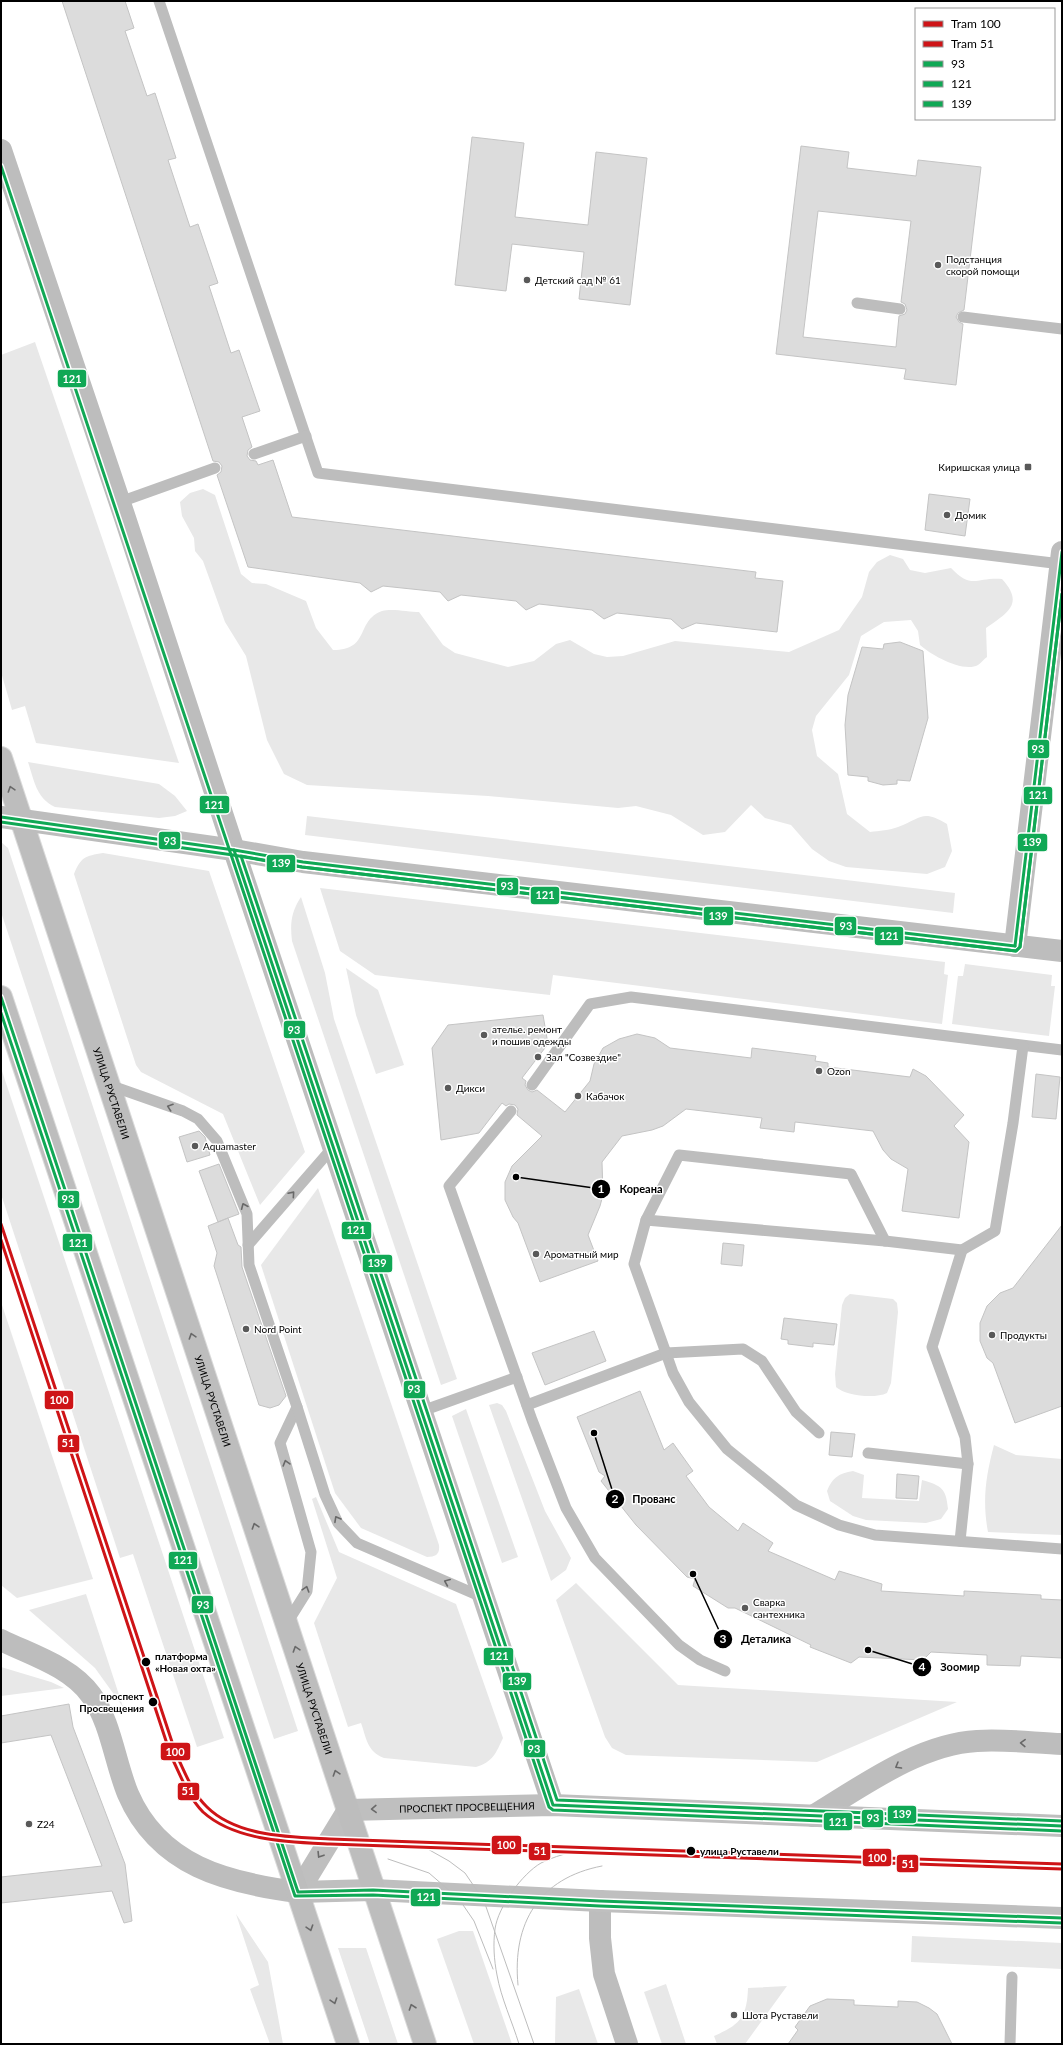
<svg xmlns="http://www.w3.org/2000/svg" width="1063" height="2045" viewBox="0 0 1063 2045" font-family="Lato,sans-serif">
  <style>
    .green { fill: #e8e8e8 }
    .building { fill: #dcdcdc; stroke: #c4c4c4; fill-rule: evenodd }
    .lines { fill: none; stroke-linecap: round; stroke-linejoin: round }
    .primary-casing { stroke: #dbdbdb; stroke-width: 24 }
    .lane { stroke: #bdbdbd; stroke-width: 11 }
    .street { stroke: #bdbdbd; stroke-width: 22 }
    .secondary { stroke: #bfbfbf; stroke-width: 22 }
    .primary { stroke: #bdbdbd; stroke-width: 22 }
    .tram { stroke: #bdbdbd; stroke-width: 1 }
    .bus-1-casing { stroke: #fff; stroke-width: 6 }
    .bus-2-casing { stroke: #fff; stroke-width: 6 }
    .bus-3-casing { stroke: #fff; stroke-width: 6 }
    .bus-1 { stroke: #10a855; stroke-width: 3 }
    .bus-2 { stroke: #10a855; stroke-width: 3 }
    .bus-3 { stroke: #10a855; stroke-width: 3 }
    .tram-1-casing { stroke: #fff; stroke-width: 6 }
    .tram-2-casing { stroke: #fff; stroke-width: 6 }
    .tram-1 { stroke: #ce1417; stroke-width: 3 }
    .tram-2 { stroke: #ce1417; stroke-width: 3 }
    .oneway { stroke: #686868 }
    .oneway2 { stroke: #696969 }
    .poi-dot { fill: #595959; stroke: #fff; stroke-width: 1.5 }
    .stop-dot { fill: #000; stroke: #fff; stroke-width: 1.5 }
    .labels { text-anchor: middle; stroke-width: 3; stroke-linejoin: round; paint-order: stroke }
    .poi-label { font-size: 10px; fill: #000; stroke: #fff; text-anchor: start }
    .street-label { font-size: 10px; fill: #000; stroke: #fff }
    .stop-label { font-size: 10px; font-weight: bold; fill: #000; stroke: #fff; text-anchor: start }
    .leader { fill: none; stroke: #000; stroke-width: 1.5 }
    .callout-dot { fill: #000; stroke: #fff; stroke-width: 1.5 }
    .mark-label { font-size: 12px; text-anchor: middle; font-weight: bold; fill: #fff }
    .callout-label { font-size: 11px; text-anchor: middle; font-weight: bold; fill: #000; stroke: #fff; stroke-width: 3; stroke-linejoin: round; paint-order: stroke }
    .line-badge { stroke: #fff; stroke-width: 1.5 }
    .badge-label { font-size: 11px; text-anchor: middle; font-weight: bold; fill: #fff }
  </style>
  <rect width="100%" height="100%" fill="#fff"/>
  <g class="green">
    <polygon points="35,342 179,763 36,743 25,706 12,710 1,672 1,355"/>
    <path d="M203 489 215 495 241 574 252 583 266 584 306 601 316 628 333 650C371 650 355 621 382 611 392 608 409 612 419 612L443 645 455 653 508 667 534 661 556 644 570 640 594 654 607 657 623 656 675 641 789 652 839 630 862 597 869 572 877 562 890 555 903 559 910 570 925 573 951 568C972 590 976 577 1002 579 1025 604 1007 613 986 628L987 657C984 659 981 663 978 665 963 673 931 655 920 645L918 631 911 620 884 622 861 636 849 675 816 716 812 730 817 756 838 774 847 814 870 832C879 831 890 830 898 827 922 818 922 809 947 824L952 851 945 867 927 874 846 867 829 861 812 849 791 825 765 818 751 805 725 832 703 835 671 815 636 806 618 808 488 796 307 785 284 774 267 740 246 656 225 622 203 561 195 551 194 538 182 516 180 502 190 493Z"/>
    <path d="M28 762 159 784 175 796 187 811 175 816 159 818 55 807C36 798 34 780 28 762Z"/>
    <polygon points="307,816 955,893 953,913 305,835"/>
    <polygon points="1,842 8,848 298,1731 274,1739 1,912"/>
    <path d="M103 853 209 871 305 1152 260 1205 223 1114 141 1072 136 1065 74 874C81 857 85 856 103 853Z"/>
    <polygon points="320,888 945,962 944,974 948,975 942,1024 553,975 550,995 375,975 340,951"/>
    <path d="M301 897 325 973 334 1019 457 1379 441 1385 292 941C290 924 291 912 301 897Z"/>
    <polygon points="965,964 1052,975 1051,986 1055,986 1049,1036 952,1024 958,976 963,976"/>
    <polygon points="346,968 378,990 404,1065 376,1074 356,1015"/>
    <polygon points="1,1068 224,1738 197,1747 133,1554 120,1558 1,1194"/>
    <path d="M318 1188 439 1545C440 1554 436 1557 427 1557L361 1528 335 1493 261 1265Z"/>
    <path d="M850 1294 893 1299 897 1303 898 1312 891 1383 887 1393C875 1399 846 1396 836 1387L835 1374 842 1305 845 1298Z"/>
    <polygon points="1,1302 93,1579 17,1598 1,1585"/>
    <polygon points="497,1403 502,1405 506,1411 545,1511 571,1558 566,1570 551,1581 489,1405"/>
    <polygon points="466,1409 518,1557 502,1563 452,1416"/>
    <path d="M994 1445 1016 1455 1062 1459V1535L988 1532C982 1501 986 1475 994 1445Z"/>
    <path d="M853 1471 864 1475 862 1498 919 1501 922 1480C942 1486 946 1488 948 1509L941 1519 926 1523 866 1520 853 1516 830 1501 827 1491C832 1478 839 1473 853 1471Z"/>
    <path d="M316 1497 339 1552 456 1604 503 1738C496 1753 493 1762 476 1767L384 1758C367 1751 367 1740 361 1723L348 1727 314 1623 337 1578 312 1499Z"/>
    <polygon points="576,1583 678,1685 957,1702 817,1762 626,1755 612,1748 605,1737 556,1600"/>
    <polygon points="86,1594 123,1707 95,1668 29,1610"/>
    <polygon points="1,1667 51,1682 64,1688 1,1696"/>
    <polygon points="236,1914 268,1962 283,2044 270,2044 250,1989 259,1985"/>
    <polygon points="459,1931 473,1931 512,2044 474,2044 437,1939"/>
    <polygon points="912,1936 1062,1943 1062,1969 911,1962"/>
    <polygon points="338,1948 366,1948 398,2044 370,2044"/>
    <polygon points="666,1984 686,2044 662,2044 644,1992"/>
    <path d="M787 1986 745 2044H717L714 2036C740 2025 747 2017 748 1988Z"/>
    <polygon points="579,1989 598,2044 555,2044 556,1997"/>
  </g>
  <g class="building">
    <polygon points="62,1 125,1 134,28 125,31 147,96 155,93 176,158 168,160 190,227 198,224 218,283 209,286 231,353 239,350 260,411 242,417 252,447 248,450 247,456 250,460 256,461 258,465 273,460 292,517 756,572 755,578 783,581 777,632 696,623 682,629 671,619 617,613 604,619 592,610 539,604 526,610 516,601 461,595 448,601 440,592 383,586 371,592 360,583 248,567 217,475 221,472 222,466 219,462 213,461"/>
    <polygon points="472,137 524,143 515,217 588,225 596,152 647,158 630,305 579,299 584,252 512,244 506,291 455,285"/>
    <path d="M801 146 849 152 847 168 916 176 918 160 981 167 964 310 958 313 956 317 959 322 963 324 956 385 904 379 906 369 776 354ZM818 211 911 221 901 302 905 304 907 310 905 314 899 316 896 347 803 337Z"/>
    <polygon points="929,494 970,499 965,536 925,530"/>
    <polygon points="900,642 923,651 928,718 910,781 897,780 897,784 883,785 868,781 868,777 848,775 845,725 848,695 862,647 883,649 884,644"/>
    <polygon points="543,1015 548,1044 522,1078 526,1081 525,1085 528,1090 532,1092 537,1090 565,1112 590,1081 594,1064 603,1048 619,1039 637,1034 655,1038 670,1048 751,1058 752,1048 816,1056 815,1061 828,1063 828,1067 910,1077 913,1069 926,1076 964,1115 954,1126 969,1142 959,1218 902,1211 908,1169 891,1159 883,1150 873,1131 795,1122 794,1132 760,1128 762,1118 686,1109 663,1126 652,1130 622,1136 602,1162 603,1195 600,1206 588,1235 598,1261 540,1282 518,1223 513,1217 505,1200 505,1182 512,1166 542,1136 517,1115 518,1109 515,1105 509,1104 506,1106 502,1103 479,1133 441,1140 432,1048 448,1025"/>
    <polygon points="1036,1074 1060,1077 1056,1119 1032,1117"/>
    <polygon points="199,1131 205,1137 210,1155 187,1162 179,1137"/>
    <polygon points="219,1164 239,1214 228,1218 238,1245 241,1247 242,1267 286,1396 279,1405 270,1408 259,1405 214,1266 217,1253 208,1226 228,1218 218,1222 199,1171"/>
    <polygon points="1062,1225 1062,1406 1015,1423 993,1363 987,1358 980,1341 980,1323 987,1306 1000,1293 1013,1288"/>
    <polygon points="723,1243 744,1245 742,1266 721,1264"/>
    <polygon points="784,1318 837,1324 834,1345 813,1343 813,1347 788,1344 788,1340 781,1339"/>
    <polygon points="594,1331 606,1361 545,1385 532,1353"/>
    <polygon points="640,1391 664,1450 673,1443 693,1471 686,1476 709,1507 738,1531 743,1523 773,1543 768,1551 835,1580 839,1571 882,1584 881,1591 964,1596 964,1591 1041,1595 1041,1599 1062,1600 1062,1658 1021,1656 1020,1666 987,1665 987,1655 931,1652 923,1660 859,1657 851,1663 810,1647 811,1645 735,1608 728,1608 693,1586 695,1579 687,1577 636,1525 601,1481 605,1476 599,1472 577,1417"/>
    <polygon points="831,1432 855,1434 852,1457 829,1455"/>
    <polygon points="897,1474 919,1476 917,1499 896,1498"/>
    <polygon points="69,1704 73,1727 125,1864 132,1921 124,1923 112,1891 1,1903 1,1877 102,1866 51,1735 1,1743 1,1716"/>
    <polygon points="827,1999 854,2000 854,2005 898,2007 898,2001 917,2002 929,2008 937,2014 952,2044 788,2044 798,2030 795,2027 810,2006"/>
  </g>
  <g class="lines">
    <g class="primary-casing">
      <g id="primary">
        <path id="s2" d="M1 758 425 2044"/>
        <polyline points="1,997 348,2044"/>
      </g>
    </g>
    <g class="lane">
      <polyline points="159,1 318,473 1061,564"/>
      <polyline points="857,303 900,309"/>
      <polyline points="963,317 1062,329"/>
      <polyline points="254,454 306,436"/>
      <polyline points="120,502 215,468"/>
      <polyline points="109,1085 183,1111 198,1119 217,1141 247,1214 249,1265 297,1407 280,1443 311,1552 307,1591 287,1623"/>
      <polyline points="532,1085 590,1004 631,997 1062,1050"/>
      <polyline points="511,1111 449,1186 532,1420 566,1508 595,1558 679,1645 700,1660 725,1671"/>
      <polyline points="646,1220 679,1155 851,1174 885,1241"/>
      <polyline points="248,1245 334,1146"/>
      <polyline points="527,1405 666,1353 673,1373 689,1402 727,1449 796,1505 839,1525 875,1535 1062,1549"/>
      <polyline points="297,1407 325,1495 338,1523 357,1543 482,1597"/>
      <polyline points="422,1411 517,1377"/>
      <polyline points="819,1433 796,1412 762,1361 743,1349 666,1353 634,1264 646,1220 885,1241 962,1250 995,1231 1013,1123 1023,1046"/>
      <polyline points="868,1453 968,1464"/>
      <polyline points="960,1541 968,1464 965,1437 932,1347 962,1250"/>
      <polyline points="1010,2044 1012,1977"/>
    </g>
    <g class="street">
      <polyline points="1,150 124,515 234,850 553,1805"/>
      <polyline points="1,817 234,850 303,862 1062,951"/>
      <polyline points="1015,946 1062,552"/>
      <path d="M1 1640C31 1655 70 1666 91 1695 111 1722 115 1763 128 1794 159 1866 227 1883 298 1892"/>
      <path d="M813 1816C861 1787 919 1744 977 1741 1005 1739 1034 1743 1062 1744"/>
      <polyline points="600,1901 600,1938 604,1974 627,2044"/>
    </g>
    <g class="secondary">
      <path id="s1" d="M298 1892 348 1810 553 1805 1062 1826"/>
      <polyline points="298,1892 373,1890 600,1901 1062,1918"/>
    </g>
    <use href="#primary" class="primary"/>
    <g class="tram">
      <polyline points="417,1843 449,1861 465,1873 484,1901 534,2044"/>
      <polyline points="388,1859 429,1873 459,1899 474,1921 493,1969"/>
      <path d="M518 1985C512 1923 539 1878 602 1866"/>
      <path d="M519 2044C512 2021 501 1998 497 1975 494 1960 493 1944 495 1929 498 1907 522 1874 541 1863 561 1853 584 1849 606 1847"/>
    </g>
    <g class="bus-1-casing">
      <g id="bus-1">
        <polyline points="1,817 234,850 303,862 1015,946"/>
        <polyline points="234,850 553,1805 1062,1826"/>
        <polyline points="1015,946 1062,552"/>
        <polyline points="1,997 298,1892 373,1890 600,1901 1062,1918"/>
      </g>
    </g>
    <g class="bus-2-casing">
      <g id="bus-2">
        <polyline points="1,166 549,1807 553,1810 1062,1831"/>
        <polyline points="1,822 233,855 302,867 1016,951 1020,947 1062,594"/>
        <polyline points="1,1013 295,1896 373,1895 600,1906 1062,1923"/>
      </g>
    </g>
    <g class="bus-3-casing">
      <polyline id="bus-3" points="1062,594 1020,947 1016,951 302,867 241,856 557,1800 1062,1821"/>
    </g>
    <use href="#bus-1" class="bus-1"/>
    <use href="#bus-2" class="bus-2"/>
    <use href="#bus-3" class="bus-3"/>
    <g class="tram-1-casing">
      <path id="tram-1" d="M1 1224 176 1754C185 1772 192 1793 207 1807 237 1837 291 1837 330 1839L1062 1864"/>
    </g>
    <g class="tram-2-casing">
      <path id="tram-2" d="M1 1240 171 1756C180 1774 188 1797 203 1812 235 1841 289 1842 330 1844L1062 1869"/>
    </g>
    <use href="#tram-1" class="tram-1"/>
    <use href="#tram-2" class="tram-2"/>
  </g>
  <defs><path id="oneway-chevron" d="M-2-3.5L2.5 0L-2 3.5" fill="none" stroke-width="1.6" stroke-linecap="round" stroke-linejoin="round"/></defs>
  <g class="oneway">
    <use href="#oneway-chevron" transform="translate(11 789) rotate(-108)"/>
    <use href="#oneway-chevron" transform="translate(170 1107) rotate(-161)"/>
    <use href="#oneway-chevron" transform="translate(292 1194) rotate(-49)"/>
    <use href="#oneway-chevron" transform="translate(244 1206) rotate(-113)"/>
    <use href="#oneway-chevron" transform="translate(192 1336) rotate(-108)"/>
    <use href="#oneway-chevron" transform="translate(286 1463) rotate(-106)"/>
    <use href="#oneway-chevron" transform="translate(337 1519) rotate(-119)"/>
    <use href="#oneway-chevron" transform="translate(255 1526) rotate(-108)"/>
    <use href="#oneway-chevron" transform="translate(447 1582) rotate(-157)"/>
    <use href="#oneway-chevron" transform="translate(306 1589) rotate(-73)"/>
    <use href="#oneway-chevron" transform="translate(296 1649) rotate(-108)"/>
    <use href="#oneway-chevron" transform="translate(1023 1743) rotate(-178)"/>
    <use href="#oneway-chevron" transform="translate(898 1766) rotate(150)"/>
    <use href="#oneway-chevron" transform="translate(336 1773) rotate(-108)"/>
    <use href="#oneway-chevron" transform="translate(310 1928) rotate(72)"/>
    <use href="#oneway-chevron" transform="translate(334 2001) rotate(72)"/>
    <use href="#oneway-chevron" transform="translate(412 2007) rotate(-109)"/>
  </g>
  <g class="oneway2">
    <use href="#oneway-chevron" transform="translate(374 1809) rotate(178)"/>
    <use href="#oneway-chevron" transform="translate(320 1855) rotate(122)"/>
  </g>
  <g class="poi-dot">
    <circle cx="938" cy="265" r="4"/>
    <circle cx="527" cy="280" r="4"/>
    <rect x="1024" y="463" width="8" height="8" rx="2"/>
    <circle cx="947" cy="515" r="4"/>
    <circle cx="484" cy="1035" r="4"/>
    <circle cx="538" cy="1057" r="4"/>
    <circle cx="819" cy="1071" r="4"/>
    <circle cx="448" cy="1088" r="4"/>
    <circle cx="578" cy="1096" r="4"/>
    <circle cx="195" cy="1146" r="4"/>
    <circle cx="536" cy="1254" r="4"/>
    <circle cx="246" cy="1329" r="4"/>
    <circle cx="992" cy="1335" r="4"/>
    <circle cx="745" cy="1608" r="4"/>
    <circle cx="29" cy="1824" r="4"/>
    <circle cx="734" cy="2015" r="4"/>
  </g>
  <g class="stop-dot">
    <circle cx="146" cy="1662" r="5"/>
    <circle cx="153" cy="1702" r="5"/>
    <circle cx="691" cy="1851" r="5"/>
  </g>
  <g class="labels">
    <g class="poi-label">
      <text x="946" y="263">Подстанция<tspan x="946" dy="12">скорой помощи</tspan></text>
      <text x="535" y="284">Детский сад № 61</text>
      <text x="1020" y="471" text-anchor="end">Киришская улица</text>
      <text x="955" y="519">Домик</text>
      <text x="492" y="1033">ателье. ремонт<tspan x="492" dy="12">и пошив одежды</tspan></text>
      <text x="546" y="1061">Зал "Созвездие"</text>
      <text x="827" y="1075">Ozon</text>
      <text x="456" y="1092">Дикси</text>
      <text x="586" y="1100">Кабачок</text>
      <text x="203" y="1150">Aquamaster</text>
      <text x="544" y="1258">Ароматный мир</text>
      <text x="254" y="1333">Nord Point</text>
      <text x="1000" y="1339">Продукты</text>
      <text x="753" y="1606">Сварка<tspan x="753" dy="12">сантехника</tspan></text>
      <text x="37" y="1828">Z24</text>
      <text x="742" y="2019">Шота Руставели</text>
    </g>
    <g class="street-label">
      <text dy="4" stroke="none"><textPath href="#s2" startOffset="353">УЛИЦА РУСТАВЕЛИ</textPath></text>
      <text dy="4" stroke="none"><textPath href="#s2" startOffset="677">УЛИЦА РУСТАВЕЛИ</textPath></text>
      <text dy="4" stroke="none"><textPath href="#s2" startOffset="1001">УЛИЦА РУСТАВЕЛИ</textPath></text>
      <text dy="4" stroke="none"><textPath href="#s1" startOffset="215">ПРОСПЕКТ ПРОСВЕЩЕНИЯ</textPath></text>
    </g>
    <g class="stop-label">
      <text x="155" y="1660">платформа<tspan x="155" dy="12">«Новая охта»</tspan></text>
      <text x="144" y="1700" text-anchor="end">проспект<tspan x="144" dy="12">Просвещения</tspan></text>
      <text x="700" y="1855">улица Руставели</text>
    </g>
  </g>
  <path class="leader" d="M516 1177L601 1189M594 1433L615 1499M693 1574L723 1639M868 1650L922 1667"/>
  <g class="callout-dot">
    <circle cx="516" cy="1177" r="4"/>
    <circle cx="594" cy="1433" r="4"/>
    <circle cx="693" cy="1574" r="4"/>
    <circle cx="868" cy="1650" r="4"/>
    <circle cx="601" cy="1189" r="10"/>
    <circle cx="615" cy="1499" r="10"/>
    <circle cx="723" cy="1639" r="10"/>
    <circle cx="922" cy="1667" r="10"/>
  </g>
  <g class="mark-label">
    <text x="601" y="1193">1</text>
    <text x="615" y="1503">2</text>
    <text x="723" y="1643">3</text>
    <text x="922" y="1671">4</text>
  </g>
  <g class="callout-label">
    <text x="641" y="1193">Кореана</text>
    <text x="654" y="1503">Прованс</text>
    <text x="766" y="1643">Деталика</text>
    <text x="960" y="1671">Зоомир</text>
  </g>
  <g class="line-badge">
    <rect x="57" y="369" width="30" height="19" rx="4" fill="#10a855"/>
    <rect x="1027" y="739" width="23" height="20" rx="4" fill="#10a855"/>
    <rect x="1023" y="786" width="30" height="19" rx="4" fill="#10a855"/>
    <rect x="199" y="795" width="31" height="19" rx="4" fill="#10a855"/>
    <rect x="158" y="831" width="23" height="19" rx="4" fill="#10a855"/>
    <rect x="1017" y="833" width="31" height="19" rx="4" fill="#10a855"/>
    <rect x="266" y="854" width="30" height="19" rx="4" fill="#10a855"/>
    <rect x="496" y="877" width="23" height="19" rx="4" fill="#10a855"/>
    <rect x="530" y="886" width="30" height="19" rx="4" fill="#10a855"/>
    <rect x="703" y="906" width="31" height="20" rx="4" fill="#10a855"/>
    <rect x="834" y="916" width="23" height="20" rx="4" fill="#10a855"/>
    <rect x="874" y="926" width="30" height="20" rx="4" fill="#10a855"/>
    <rect x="283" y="1020" width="23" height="19" rx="4" fill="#10a855"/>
    <rect x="57" y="1190" width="23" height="19" rx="4" fill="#10a855"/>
    <rect x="341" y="1221" width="31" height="19" rx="4" fill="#10a855"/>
    <rect x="62" y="1233" width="31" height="19" rx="4" fill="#10a855"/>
    <rect x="362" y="1254" width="31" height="19" rx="4" fill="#10a855"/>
    <rect x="403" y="1380" width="23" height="19" rx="4" fill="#10a855"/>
    <rect x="44" y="1390" width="30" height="20" rx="4" fill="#ce1417"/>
    <rect x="57" y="1434" width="23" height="19" rx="4" fill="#ce1417"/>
    <rect x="168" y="1551" width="30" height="19" rx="4" fill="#10a855"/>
    <rect x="191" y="1595" width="23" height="19" rx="4" fill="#10a855"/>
    <rect x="483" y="1647" width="31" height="19" rx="4" fill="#10a855"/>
    <rect x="502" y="1672" width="30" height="19" rx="4" fill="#10a855"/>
    <rect x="523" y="1739" width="23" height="19" rx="4" fill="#10a855"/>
    <rect x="160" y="1742" width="31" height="19" rx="4" fill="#ce1417"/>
    <rect x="177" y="1782" width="23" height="19" rx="4" fill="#ce1417"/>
    <rect x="887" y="1805" width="30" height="19" rx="4" fill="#10a855"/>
    <rect x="861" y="1809" width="23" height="19" rx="4" fill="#10a855"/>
    <rect x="823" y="1812" width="30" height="19" rx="4" fill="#10a855"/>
    <rect x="491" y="1835" width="31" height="20" rx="4" fill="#ce1417"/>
    <rect x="528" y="1842" width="23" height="19" rx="4" fill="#ce1417"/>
    <rect x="862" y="1848" width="30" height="19" rx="4" fill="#ce1417"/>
    <rect x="896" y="1854" width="23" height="19" rx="4" fill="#ce1417"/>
    <rect x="410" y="1888" width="31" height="19" rx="4" fill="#10a855"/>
  </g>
  <g class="badge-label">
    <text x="72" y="383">121</text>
    <text x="1038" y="753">93</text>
    <text x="1038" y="799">121</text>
    <text x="214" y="809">121</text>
    <text x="170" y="845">93</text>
    <text x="1032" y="846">139</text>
    <text x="281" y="867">139</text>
    <text x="507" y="890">93</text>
    <text x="545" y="899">121</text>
    <text x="718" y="920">139</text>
    <text x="846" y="930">93</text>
    <text x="889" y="940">121</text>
    <text x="294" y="1034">93</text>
    <text x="68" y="1203">93</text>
    <text x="356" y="1234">121</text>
    <text x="78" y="1247">121</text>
    <text x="377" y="1267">139</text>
    <text x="414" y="1393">93</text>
    <text x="59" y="1404">100</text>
    <text x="68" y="1447">51</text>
    <text x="183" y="1564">121</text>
    <text x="203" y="1609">93</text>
    <text x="499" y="1660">121</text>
    <text x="517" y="1685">139</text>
    <text x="534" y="1753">93</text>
    <text x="175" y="1756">100</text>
    <text x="188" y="1795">51</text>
    <text x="902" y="1818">139</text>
    <text x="873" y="1822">93</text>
    <text x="838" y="1826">121</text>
    <text x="506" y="1849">100</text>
    <text x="540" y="1855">51</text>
    <text x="877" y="1862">100</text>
    <text x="908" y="1868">51</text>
    <text x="426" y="1901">121</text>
  </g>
  <rect width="1063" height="2045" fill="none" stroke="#000000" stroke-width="4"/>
  <rect x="915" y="8" width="140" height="112" fill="#ffffff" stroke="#999999"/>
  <rect x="923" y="21" width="20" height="6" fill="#ce1417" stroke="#999999"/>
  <text x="951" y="28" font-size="12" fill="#000000">Tram 100</text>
  <rect x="923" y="41" width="20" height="6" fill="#ce1417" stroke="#999999"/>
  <text x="951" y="48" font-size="12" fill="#000000">Tram 51</text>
  <rect x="923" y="61" width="20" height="6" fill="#10a855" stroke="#999999"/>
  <text x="951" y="68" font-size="12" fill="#000000">93</text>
  <rect x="923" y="81" width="20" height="6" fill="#10a855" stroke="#999999"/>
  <text x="951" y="88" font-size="12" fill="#000000">121</text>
  <rect x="923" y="101" width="20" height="6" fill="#10a855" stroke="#999999"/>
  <text x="951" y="108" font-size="12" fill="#000000">139</text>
</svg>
